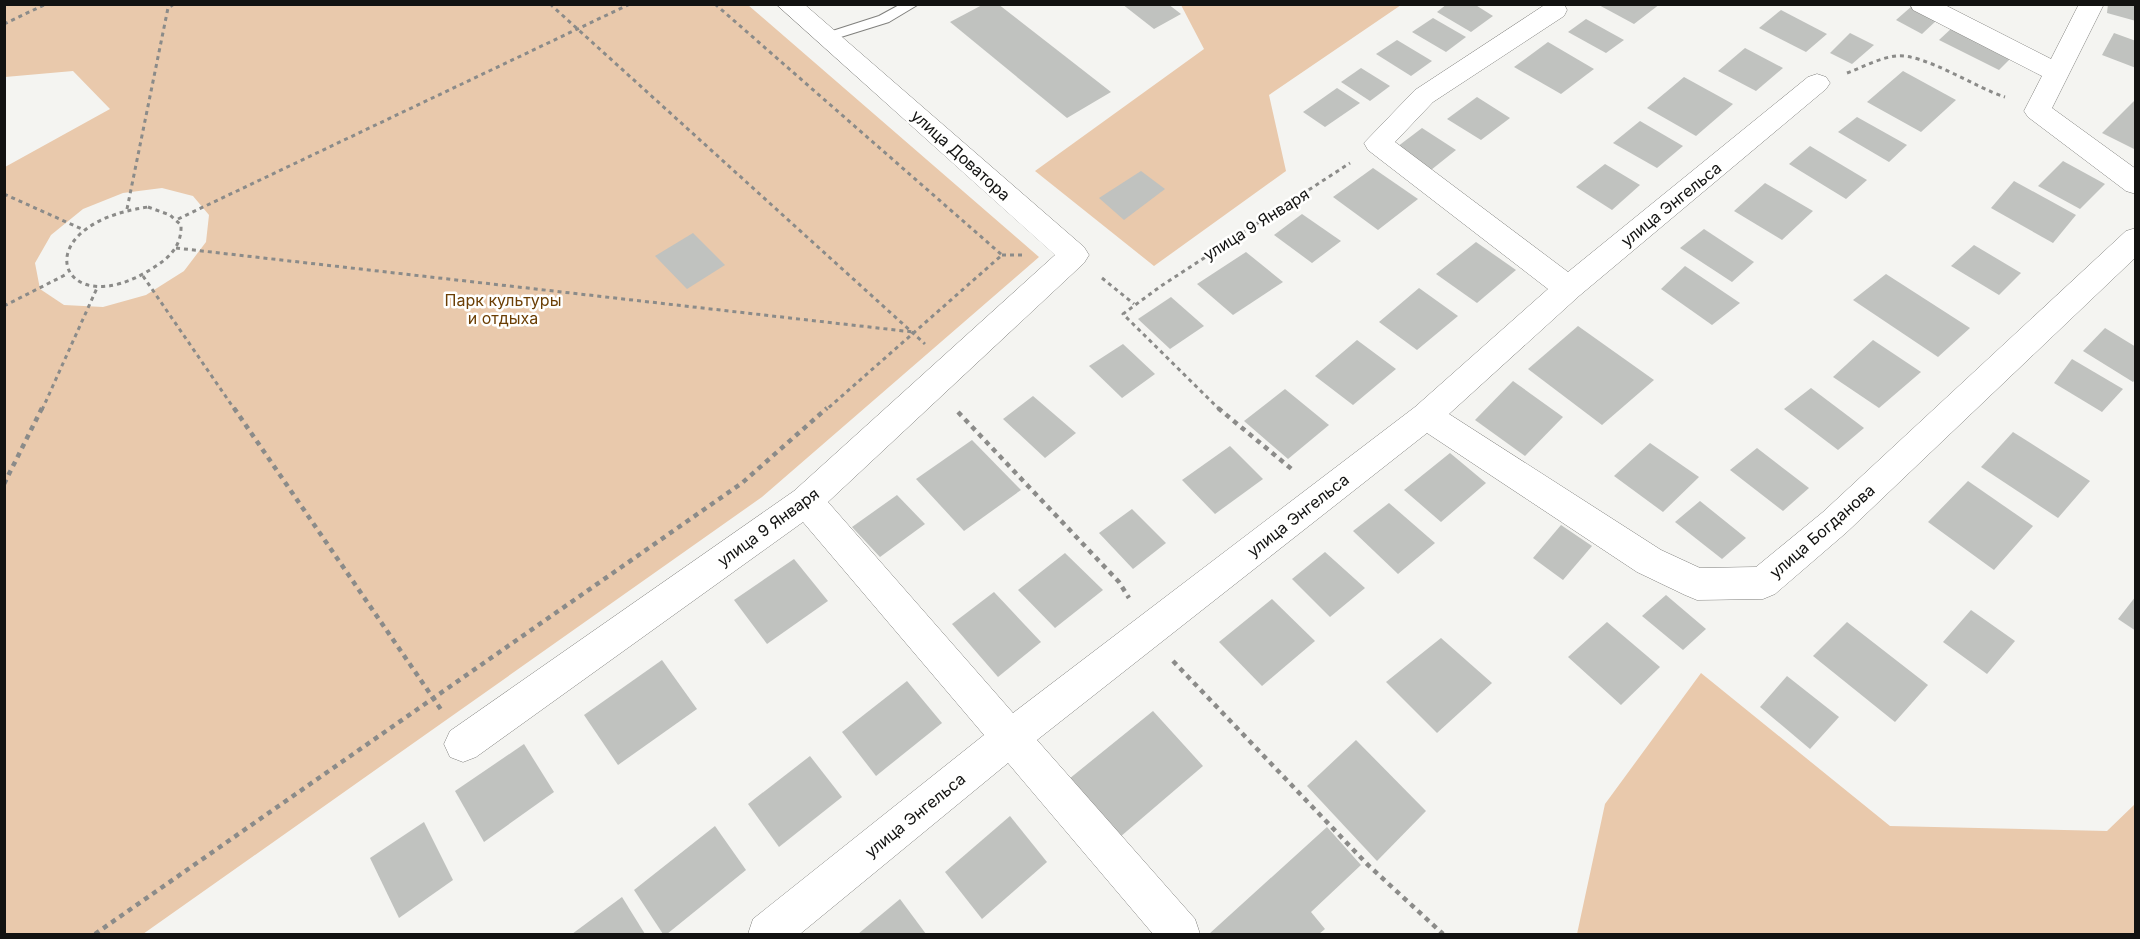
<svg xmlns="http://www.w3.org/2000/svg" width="2140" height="939" viewBox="0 0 2140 939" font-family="Inter,sans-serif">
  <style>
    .green { fill: #e9c9ac; fill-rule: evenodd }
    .building { fill: #c0c2bf }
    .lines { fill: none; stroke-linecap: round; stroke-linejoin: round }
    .lane-casing { stroke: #81817e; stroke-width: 2 }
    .street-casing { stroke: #81817e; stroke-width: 1 }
    .path-far1 { stroke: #8b8b89; stroke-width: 3; stroke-dasharray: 4 4; stroke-linecap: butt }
    .path { stroke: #8b8b89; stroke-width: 4.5; stroke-dasharray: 5 5; stroke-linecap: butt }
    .lane { fill: #fff; fill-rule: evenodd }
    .street { fill: #fff; fill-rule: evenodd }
    .labels { text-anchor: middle; stroke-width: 5; stroke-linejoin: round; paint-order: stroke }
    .street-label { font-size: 16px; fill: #121211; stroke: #fffffe }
    .park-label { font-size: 16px; fill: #6b3e04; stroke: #fffffe }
  </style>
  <rect width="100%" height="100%" fill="#f4f4f1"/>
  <g class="green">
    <path d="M5 5H748L1039 257 762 497 143 934H5V167L110 109 73 71 5 77ZM162 188 193 196 209 215 206 242 184 271 146 295 103 307 64 305 40 289 35 263 51 235 83 209 123 193Z"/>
    <polygon points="1181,5 1401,5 1269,95 1286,171 1154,266 1035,171 1204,49"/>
    <polygon points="1701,673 1890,826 2107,831 2135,804 2135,934 1577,934 1605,804"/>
  </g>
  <g class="building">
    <polygon points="984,4 998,4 1111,92 1067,118 950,22"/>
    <polygon points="1122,4 1168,4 1181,14 1154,29"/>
    <polygon points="1447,4 1474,4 1493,16 1471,32 1437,12"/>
    <polygon points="1597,4 1660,4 1634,24"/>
    <polygon points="2108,4 2136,6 2136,21 2107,13"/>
    <polygon points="1912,6 1938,19 1922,34 1896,20"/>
    <polygon points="1781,10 1827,34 1806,52 1759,28"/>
    <polygon points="1433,18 1466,37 1446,52 1412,32"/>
    <polygon points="1586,19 1624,40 1606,53 1568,32"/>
    <polygon points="1953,27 2013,56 1999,70 1939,40"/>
    <polygon points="1850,33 1874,45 1852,64 1830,53"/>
    <polygon points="2114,33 2136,41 2136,68 2102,55"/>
    <polygon points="1397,40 1432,61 1411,76 1376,54"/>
    <polygon points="1548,42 1594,69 1561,94 1514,67"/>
    <polygon points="1745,48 1783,68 1756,91 1718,71"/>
    <polygon points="1361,68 1390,86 1370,101 1341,82"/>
    <polygon points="1903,71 1956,100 1921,132 1867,102"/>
    <polygon points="1684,77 1733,104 1696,136 1647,108"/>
    <polygon points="1337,88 1360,103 1325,127 1303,112"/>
    <polygon points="1477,97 1510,118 1481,140 1447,119"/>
    <polygon points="2136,99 2136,150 2102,133"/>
    <polygon points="1857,117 1907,145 1889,162 1838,132"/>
    <polygon points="1640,121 1683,146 1657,168 1613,143"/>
    <polygon points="1422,128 1456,150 1431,170 1397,147"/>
    <polygon points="1810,146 1867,180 1846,199 1789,164"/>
    <polygon points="2063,161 2105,184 2080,209 2038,186"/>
    <polygon points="1605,164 1640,185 1612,210 1576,187"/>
    <polygon points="1373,168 1418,199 1378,230 1333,197"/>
    <polygon points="1141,171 1165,189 1124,220 1099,198"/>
    <polygon points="2014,181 2076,215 2053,243 1991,208"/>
    <polygon points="1765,183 1813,211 1782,240 1734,211"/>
    <polygon points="1302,214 1341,241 1312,263 1274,235"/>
    <polygon points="1704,229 1754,262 1732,282 1680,248"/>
    <polygon points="693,233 725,265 687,289 655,256"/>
    <polygon points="1476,242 1516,270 1477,303 1436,274"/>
    <polygon points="1974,245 2021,273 1999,295 1951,266"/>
    <polygon points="1246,252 1283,282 1233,315 1197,284"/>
    <polygon points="1685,266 1740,303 1712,325 1661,289"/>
    <polygon points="1886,274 1970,328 1938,357 1853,300"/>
    <polygon points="1419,288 1458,316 1417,350 1379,322"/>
    <polygon points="1171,297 1204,326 1170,349 1138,319"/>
    <polygon points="1578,326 1654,380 1602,425 1528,369"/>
    <polygon points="2105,328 2136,347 2136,379 2133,382 2083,351"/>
    <polygon points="1357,340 1396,369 1353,405 1315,376"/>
    <polygon points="1873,340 1921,372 1879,408 1833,377"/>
    <polygon points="1123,344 1155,374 1122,398 1089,366"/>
    <polygon points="2072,359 2123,389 2102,412 2054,383"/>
    <polygon points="1513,381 1563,417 1525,456 1475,420"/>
    <polygon points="1811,388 1864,428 1838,450 1784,409"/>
    <polygon points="1285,389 1329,425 1288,459 1244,421"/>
    <polygon points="1033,396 1076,433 1045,458 1003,419"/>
    <polygon points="2013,432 2090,481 2058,518 1981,467"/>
    <polygon points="972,440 1021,490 964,531 916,479"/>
    <polygon points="1650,443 1699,477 1663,512 1614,476"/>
    <polygon points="1230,446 1263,479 1215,514 1182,480"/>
    <polygon points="1757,448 1809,488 1783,511 1730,470"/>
    <polygon points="1450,453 1486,483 1441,522 1404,490"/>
    <polygon points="1968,481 2033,526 1994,570 1928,522"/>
    <polygon points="897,495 925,524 880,557 852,527"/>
    <polygon points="1700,501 1746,538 1722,559 1675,522"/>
    <polygon points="1389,503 1435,543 1398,574 1353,531"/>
    <polygon points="1132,509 1166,543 1133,569 1099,533"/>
    <polygon points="1561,525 1592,546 1563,580 1533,558"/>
    <polygon points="1325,552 1365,588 1330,617 1292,579"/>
    <polygon points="1065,553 1103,590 1055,628 1018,590"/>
    <polygon points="794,559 828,601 767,644 734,600"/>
    <polygon points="994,592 1041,642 998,677 952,624"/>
    <polygon points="1666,595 1706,629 1683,650 1642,616"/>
    <polygon points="2136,596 2136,631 2118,619"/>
    <polygon points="1272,599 1315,641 1262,686 1219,642"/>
    <polygon points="1971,610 2015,641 1987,674 1943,642"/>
    <polygon points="1607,622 1660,667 1621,705 1568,657"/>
    <polygon points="1847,622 1928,685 1895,722 1813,656"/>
    <polygon points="1441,638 1492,683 1437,733 1386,682"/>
    <polygon points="662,660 697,709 618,765 584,715"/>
    <polygon points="1787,676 1839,717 1810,749 1760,707"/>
    <polygon points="907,681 942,723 876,776 842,732"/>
    <polygon points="1153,711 1203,766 1120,837 1069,779"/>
    <polygon points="1356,740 1426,811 1377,861 1307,786"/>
    <polygon points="524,744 554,792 484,842 455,791"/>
    <polygon points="810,756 842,797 779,847 748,804"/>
    <polygon points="1010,816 1047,862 982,919 945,872"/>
    <polygon points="424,822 453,880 399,918 370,858"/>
    <polygon points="715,826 746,870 667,934 663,934 634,890"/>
    <polygon points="1327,827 1361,865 1311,912 1325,929 1319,934 1209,934"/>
    <polygon points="622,897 645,934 572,934"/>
    <polygon points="900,899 926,934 858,934"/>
  </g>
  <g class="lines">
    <g class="lane-casing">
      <polygon id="lane" points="901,4 919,4 889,22 828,41 821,37 823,34 879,16"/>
    </g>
    <g class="street-casing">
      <g id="street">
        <polygon points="776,4 804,4 1084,247 1089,255 1084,263 828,502 1013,713 1415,407 1548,289 1368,150 1364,143 1415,90 1546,4 1564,4 1567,10 1564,16 1433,102 1395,142 1568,272 1808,77 1817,74 1826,77 1830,83 1826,89 1579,296 1449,414 1661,550 1700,568 1756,567 1823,512 2126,231 2136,228 2136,257 1847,532 1775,594 1763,599 1697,600 1685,595 1637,572 1427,433 1037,740 1195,919 1200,934 1153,934 1008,763 800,934 748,934 753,919 984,735 803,522 476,757 463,762 450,757 444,744 450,731 794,491 1055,255"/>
        <polygon points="1910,4 1943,4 2051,59 2079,4 2104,4 2052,108 2136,169 2136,194 2126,191 2028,117 2024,111 2042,76 1913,10"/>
      </g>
    </g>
    <g class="path-far1">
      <polyline points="550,4 925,344"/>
      <polyline points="715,4 1002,255 826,410"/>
      <polyline points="4,24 46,4"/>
      <path d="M1847 73C1863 67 1879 58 1896 56 1924 53 1976 88 2005 97"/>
      <polyline points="4,194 84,230"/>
      <path d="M148 207 170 215 181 225C182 246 169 258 153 268 60 328 20 225 148 207Z"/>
      <polyline points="127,209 168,8 174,4"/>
      <polyline points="178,219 630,4"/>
      <polyline points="176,248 913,332"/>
      <polyline points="1002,255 1022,255"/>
      <polyline points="143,276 235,410"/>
      <polyline points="1102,278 1134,304"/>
      <polyline points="4,306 67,274"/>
      <polyline points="42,410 97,288"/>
      <polyline points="1220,410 1123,314 1161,286 1350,163"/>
    </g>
    <g class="path">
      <polyline points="234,408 442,711"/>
      <polyline points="1218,408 1294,471"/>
      <polyline points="958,412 1119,582 1129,598"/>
      <polyline points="4,484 42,408"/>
      <polyline points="1173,661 1367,864 1443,934"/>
      <polyline points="95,934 742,483 827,408"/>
    </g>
    <use href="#lane" class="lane"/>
    <use href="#street" class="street"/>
  </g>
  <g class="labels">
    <g class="street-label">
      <text transform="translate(961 155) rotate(42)" y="6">улица Доватора</text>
      <text transform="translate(1671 204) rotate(-39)" y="6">улица Энгельса</text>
      <text transform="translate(1256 224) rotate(-32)" y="6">улица 9 Января</text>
      <text transform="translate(1298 515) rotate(-38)" y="6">улица Энгельса</text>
      <text transform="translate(768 527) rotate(-36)" y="6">улица 9 Января</text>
      <text transform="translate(1822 531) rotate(-41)" y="6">улица Богданова</text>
      <text transform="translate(915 815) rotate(-39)" y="6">улица Энгельса</text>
    </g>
    <g class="park-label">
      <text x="503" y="306">Парк культуры<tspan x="503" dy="18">и отдыха</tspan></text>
    </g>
  </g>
  <rect width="2140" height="939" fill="none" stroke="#121211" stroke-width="12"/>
</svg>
